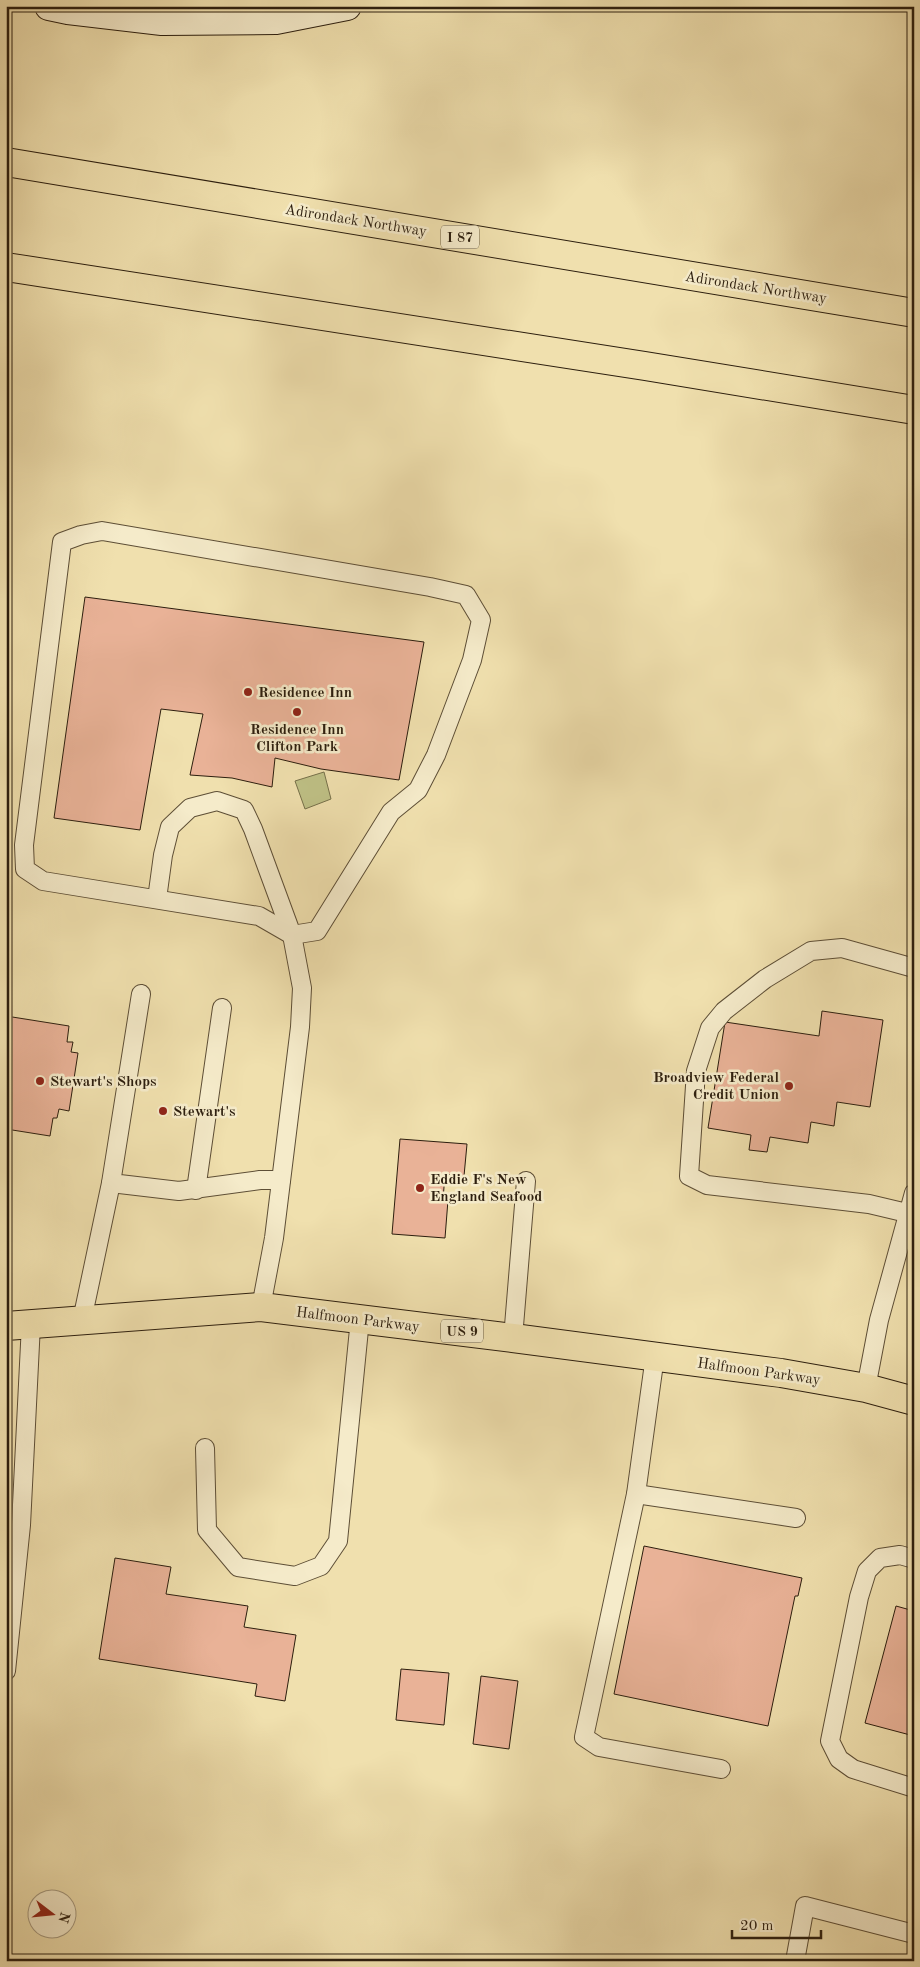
<svg xmlns="http://www.w3.org/2000/svg" width="920" height="1967" viewBox="0 0 920 1967" font-family="'Old Standard TT',serif">
  <style>
    .green { fill: #bfc186; stroke: #76704a }
    .building { fill: #e9b297; stroke: #2c1e0e }
    .lines { fill: none; stroke-linecap: round; stroke-linejoin: round }
    .lane-casing { stroke: #5d4e36; stroke-width: 20 }
    .secondary-casing { stroke: #2c1e0e; stroke-width: 30 }
    .primary-casing { stroke: #2c1e0e; stroke-width: 30 }
    .highway-casing { stroke: #2c1e0e; stroke-width: 30 }
    .lane { stroke: #f5ebca; stroke-width: 18 }
    .secondary { stroke: #f5ebca; stroke-width: 28 }
    .primary { stroke: #f0e0ae; stroke-width: 28 }
    .highway { stroke: #f0e0ae; stroke-width: 28 }
    .poi-dot { fill: #8f2418; stroke: #f5ebca; stroke-width: 2 }
    .labels { text-anchor: middle; stroke-width: 5; stroke-linejoin: round; paint-order: stroke }
    .shield { fill: #f5ebca; stroke: #685c46; stroke-width: 1 }
    .shield-label { font-size: 14px; font-weight: bold; fill: #2c1e0e }
    .street-label { font-size: 15px; fill: #2c1e0e; stroke: #f5ebca }
    .poi-label { font-size: 15px; font-weight: bold; fill: #2c1e0e; stroke: #f5ebca; text-anchor: start }
  </style>
  <rect width="100%" height="100%" fill="#f0e0ae"/>
  <filter id="stains"><feTurbulence type="fractalNoise" baseFrequency=".004" numOctaves="4"/><feColorMatrix values="0 0 0 0 .2 0 0 0 0 .09 0 0 0 0 .02 0 0 0 .5 -.17"/></filter>
  <radialGradient id="worn" r=".72"><stop offset=".6" stop-color="#630" stop-opacity="0"/><stop offset="1" stop-color="#630" stop-opacity=".3"/></radialGradient>
  <polygon class="green" points="324,772 331,799 305,809 295,781"/>
  <g class="building">
    <polygon points="85,597 424,642 399,780 321,769 275,758 272,787 232,778 190,775 203,714 161,709 140,830 54,818"/>
    <polygon points="822,1011 883,1020 870,1107 837,1102 834,1126 811,1122 808,1143 770,1137 767,1152 749,1150 751,1135 708,1128 725,1022 819,1036"/>
    <polygon points="6,1016 69,1026 67,1042 73,1042 71,1052 78,1053 69,1111 59,1109 57,1118 53,1118 50,1136 6,1129"/>
    <polygon points="400,1139 467,1144 464,1176 445,1174 443,1200 448,1200 445,1238 392,1234"/>
    <polygon points="644,1546 802,1578 798,1596 795,1596 768,1726 614,1694"/>
    <polygon points="115,1558 171,1567 166,1594 248,1606 244,1627 296,1635 285,1701 255,1696 257,1684 99,1659"/>
    <polygon points="896,1606 914,1611 914,1736 865,1723"/>
    <polygon points="401,1669 449,1673 444,1725 396,1720"/>
    <polygon points="481,1676 518,1681 509,1749 473,1744"/>
  </g>
  <g class="lines">
    <g class="lane-casing">
      <g id="lane">
        <polygon points="102,531 430,587 466,595 481,620 472,660 436,755 418,790 391,812 317,931 292,935 259,916 43,881 25,869 24,845 62,542 81,535"/>
        <polyline points="157,899 163,855 170,827 190,808 217,801 244,810 253,829 292,935 302,988 300,1027 274,1238 261,1307"/>
        <polyline points="141,994 111,1183 179,1191 260,1180 281,1180"/>
        <polyline points="196,1190 222,1008"/>
        <polyline points="907,1213 869,1204 707,1185 689,1176 696,1071 710,1028 724,1011 765,979 811,951 842,948 914,968"/>
        <polyline points="82,1320 111,1183"/>
        <polyline points="513,1338 526,1181"/>
        <polyline points="655,1356 636,1494 584,1737 599,1747 721,1769"/>
        <polyline points="866,1388 879,1320 914,1193"/>
        <polyline points="205,1448 207,1530 238,1567 295,1576 321,1566 338,1541 360,1319"/>
        <polyline points="636,1494 796,1518"/>
        <polyline points="914,1559 900,1555 880,1558 867,1571 859,1597 830,1741 839,1759 853,1769 914,1788"/>
        <polyline points="6,1671 21,1525 31,1324"/>
        <polyline points="795,1961 805,1906 914,1934"/>
      </g>
    </g>
    <g class="secondary-casing">
      <polyline id="secondary" points="49,6 68,10 162,21 276,20 347,6"/>
    </g>
    <g class="primary-casing">
      <polyline id="primary" points="6,1326 261,1307 513,1338 781,1373 866,1388 914,1401"/>
    </g>
    <g class="highway-casing">
      <g id="highway">
        <polyline points="6,162 914,313"/>
        <polyline points="6,267 645,366 914,410"/>
      </g>
    </g>
    <use href="#lane" class="lane"/>
    <use href="#secondary" class="secondary"/>
    <use href="#primary" class="primary"/>
    <use href="#highway" class="highway"/>
  </g>
  <g class="poi-dot">
    <circle cx="248" cy="692" r="5"/>
    <circle cx="297" cy="712" r="5"/>
    <circle cx="40" cy="1081" r="5"/>
    <circle cx="789" cy="1086" r="5"/>
    <circle cx="163" cy="1111" r="5"/>
    <circle cx="420" cy="1188" r="5"/>
  </g>
  <g class="labels">
    <g class="shield">
      <rect x="441" y="225.5" width="38" height="23" rx="4"/>
      <rect x="441" y="1319.5" width="42" height="23" rx="4"/>
    </g>
    <g class="shield-label">
      <text x="460" y="242">I 87</text>
      <text x="462" y="1336">US 9</text>
    </g>
    <g class="street-label">
      <text transform="translate(356 220) rotate(9)" y="5">Adirondack Northway</text>
      <text transform="translate(756 287) rotate(9)" y="5">Adirondack Northway</text>
      <text transform="translate(358 1319) rotate(7)" y="5">Halfmoon Parkway</text>
      <text transform="translate(759 1371) rotate(8)" y="5">Halfmoon Parkway</text>
    </g>
    <g class="poi-label">
      <text x="258" y="697">Residence Inn</text>
      <text x="297" y="734" text-anchor="middle">Residence Inn<tspan x="297" dy="17">Clifton Park</tspan></text>
      <text x="779" y="1082" text-anchor="end">Broadview Federal<tspan x="779" dy="17">Credit Union</tspan></text>
      <text x="50" y="1086">Stewart's Shops</text>
      <text x="173" y="1116">Stewart's</text>
      <text x="430" y="1184">Eddie F's New<tspan x="430" dy="17">England Seafood</tspan></text>
    </g>
  </g>
  <rect width="920" height="1967" fill="none" stroke="#f0e0ae" stroke-width="25"/>
  <rect x="8" y="8" width="905" height="1952" fill="none" stroke="#2c1e0e" stroke-width="2.5"/>
  <rect x="12" y="12" width="895" height="1942" fill="none" stroke="#2c1e0e"/>
  <g transform="translate(52 1914) rotate(106)"><circle r="24" fill="#f5ebca" stroke="#a5997f"/>
  <path d="M0-4L9 19L0 12L-9 19Z" fill="#8f2418"/>
  <text y="-8" font-size="14" font-weight="bold" text-anchor="middle" fill="#2c1e0e">N</text>
  </g>
  <path d="M732 1930v8h89v-8" fill="none" stroke="#2c1e0e" stroke-width="2.5"/>
  <text x="740" y="1930" font-size="15" fill="#2c1e0e" stroke="#f5ebca" stroke-width="4" paint-order="stroke">20 m</text>
  <rect width="100%" height="100%" filter="url(#stains)"/>
  <rect width="100%" height="100%" fill="url(#worn)"/>
</svg>
